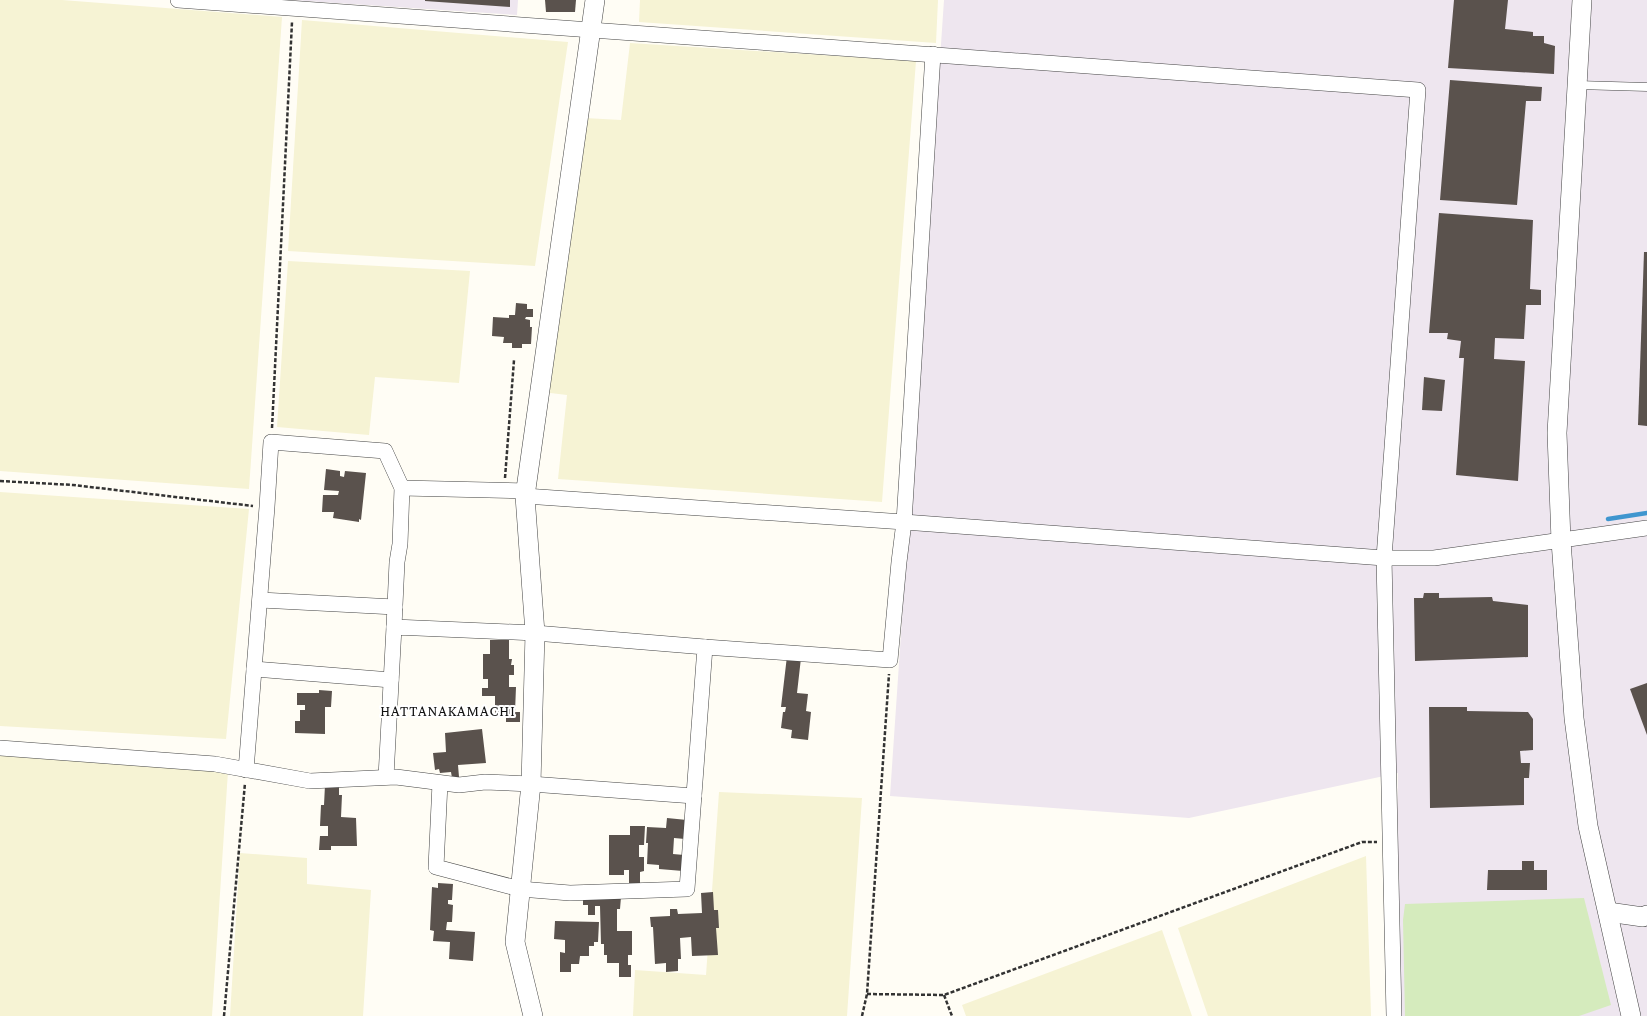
<svg xmlns="http://www.w3.org/2000/svg" width="1647" height="1016" viewBox="0 0 1647 1016" font-family="'Crimson Pro',serif">
  <style>
    .industrial { fill: #eee6ef }
    .farmland { fill: #f6f3d4 }
    .green { fill: #d5ebbd }
    .lines { fill: none; stroke-linecap: round; stroke-linejoin: round }
    .stream { stroke: #3f96cf; stroke-width: 4.5 }
    .building { fill: #5a524d }
    .service-casing { stroke: #444; stroke-width: 9 }
    .minor-casing { stroke: #444; stroke-width: 16 }
    .tertiary-casing { stroke: #444; stroke-width: 20 }
    .path { stroke: #333; stroke-width: 2.5; stroke-dasharray: 4 2; stroke-linecap: butt }
    .service { stroke: #fff; stroke-width: 8 }
    .minor { stroke: #fff; stroke-width: 15 }
    .tertiary { stroke: #fff; stroke-width: 19 }
    .labels { text-anchor: middle; stroke-width: 4; stroke-linejoin: round; paint-order: stroke }
    .quarter-label { font-size: 15px; letter-spacing: 1px; fill: #111; stroke: #fff }
  </style>
  <rect width="100%" height="100%" fill="#fffdf5"/>
  <g class="industrial">
    <polygon points="290,0 518,0 517,15"/>
    <polygon points="944,0 1647,0 1647,1016 1401,1016 1396,874 1398,773 1189,818 890,796"/>
  </g>
  <g class="farmland">
    <polygon points="0,0 62,0 282,17 249,489 0,471"/>
    <polygon points="640,0 938,0 936,43 639,22"/>
    <polygon points="302,20 568,42 535,266 288,251"/>
    <polygon points="630,43 916,61 882,502 558,479 567,395 542,392 585,118 621,120"/>
    <polygon points="288,261 470,271 459,383 375,377 369,435 277,427"/>
    <polygon points="0,492 249,509 226,739 0,726"/>
    <polygon points="0,755 228,771 212,1016 0,1016"/>
    <polygon points="719,792 862,798 847,1016 633,1016 635,970 706,975"/>
    <polygon points="240,853 307,858 307,884 371,890 363,1016 230,1016"/>
    <polygon points="1366,856 1371,1016 1208,1016 1178,928"/>
    <polygon points="1162,930 1192,1016 966,1016 962,1005"/>
  </g>
  <polygon class="green" points="1584,898 1611,1005 1579,1016 1405,1016 1403,920 1405,904"/>
  <g class="lines">
    <polyline class="stream" points="1608,519 1647,513"/>
  </g>
  <g class="building">
    <polygon points="425,0 510,0 510,7 425,1"/>
    <polygon points="545,0 576,0 575,12 546,12"/>
    <polygon points="1454,0 1508,0 1505,29 1533,32 1533,36 1544,36 1544,43 1555,46 1554,74 1448,68"/>
    <polygon points="1450,80 1542,87 1541,101 1526,101 1517,205 1440,200"/>
    <polygon points="1439,213 1533,220 1530,289 1541,290 1541,305 1526,305 1524,339 1495,338 1494,359 1525,361 1518,481 1456,475 1464,358 1459,358 1461,341 1447,339 1448,333 1429,333"/>
    <polygon points="1644,252 1647,252 1647,426 1638,425"/>
    <polygon points="516,303 527,304 527,309 533,309 533,317 526,317 525,319 530,320 530,327 532,327 531,344 522,344 522,348 512,348 512,343 503,343 504,337 492,336 493,317 509,318 509,315 515,315"/>
    <polygon points="1424,377 1445,380 1442,411 1422,410"/>
    <polygon points="326,469 340,471 340,476 344,477 345,471 366,473 361,520 359,519 359,522 333,518 334,512 322,512 323,495 338,495 339,491 324,490"/>
    <polygon points="1424,593 1439,593 1439,598 1492,597 1493,601 1528,605 1528,657 1415,661 1414,598 1423,598"/>
    <polygon points="490,640 509,640 509,659 512,659 511,665 514,665 514,675 509,675 509,687 516,687 515,712 520,712 520,722 506,722 506,717 495,717 495,696 482,696 482,688 488,688 488,679 483,679 483,654 490,654"/>
    <polygon points="787,656 801,658 797,693 808,694 806,711 811,712 808,740 791,738 792,730 781,728 783,712 785,712 786,707 781,707"/>
    <polygon points="1647,683 1647,735 1630,689"/>
    <polygon points="319,690 332,691 331,707 325,707 325,734 295,733 295,721 300,721 300,710 305,710 305,705 297,705 297,693 319,693"/>
    <polygon points="1429,707 1467,707 1467,711 1528,712 1533,719 1533,750 1520,751 1521,763 1530,763 1529,778 1524,778 1524,805 1430,808"/>
    <polygon points="482,729 486,763 458,765 459,777 452,778 451,772 440,773 439,769 435,770 433,753 446,752 445,733"/>
    <polygon points="325,785 339,785 339,795 342,795 341,817 356,818 357,846 331,846 331,850 319,850 320,836 328,836 328,826 320,826 321,805 324,805"/>
    <polygon points="667,818 687,820 685,839 674,838 673,854 684,855 683,871 659,869 659,865 647,864 648,843 646,843 647,827 666,828"/>
    <polygon points="630,826 645,826 644,845 639,845 639,857 644,857 644,871 640,872 640,884 629,884 629,870 624,870 624,875 609,875 609,835 630,835"/>
    <polygon points="1522,861 1534,861 1534,870 1547,870 1547,890 1487,890 1488,870 1522,870"/>
    <polygon points="438,883 453,884 452,900 448,900 448,904 453,905 452,922 447,922 446,930 475,932 473,961 449,959 450,942 433,941 434,931 430,930 432,887 438,888"/>
    <polygon points="713,892 714,910 718,910 719,928 716,928 718,955 692,956 691,937 680,938 681,959 678,959 678,971 666,972 666,963 655,964 653,927 651,927 650,917 670,916 670,909 677,909 678,914 702,913 701,893"/>
    <polygon points="583,896 621,897 620,909 617,909 617,931 632,931 632,955 628,955 628,965 631,965 631,977 619,977 619,963 607,963 607,955 604,955 604,944 601,944 600,906 595,906 595,915 588,915 588,905 583,905"/>
    <polygon points="555,921 599,922 598,942 594,942 594,946 589,946 589,956 580,956 579,964 571,964 571,972 560,972 560,952 565,953 565,940 554,939"/>
  </g>
  <g class="lines">
    <g class="service-casing">
      <polyline id="service" points="1577,85 1647,87"/>
    </g>
    <g class="minor-casing">
      <g id="minor">
        <polyline points="178,0 1418,90 1384,558 1394,1016"/>
        <polyline points="402,488 526,491"/>
        <polyline points="525,496 904,522 1384,558 1434,558 1647,528"/>
        <polyline points="260,600 395,607"/>
        <polyline points="705,647 890,660 899,562 904,522 933,54"/>
        <polyline points="254,669 391,680"/>
        <polyline points="0,748 215,764 310,781 396,777 459,785 485,782 531,784 694,796"/>
        <polyline points="246,770 267,507 271,442 385,451 402,488 400,544 397,562 394,627"/>
        <polyline points="386,777 394,627 535,633 705,647 687,889 570,893 520,889 436,867 440,783"/>
      </g>
    </g>
    <g class="tertiary-casing">
      <g id="tertiary">
        <polyline points="1582,0 1557,433 1561,541 1574,718 1588,826 1631,1016"/>
        <polyline points="1608,912 1643,917 1647,915"/>
        <polyline points="533,1016 515,942 531,784 535,633 525,496 595,0"/>
      </g>
    </g>
    <g class="path">
      <polyline points="272,428 292,22"/>
      <polyline points="505,478 514,360"/>
      <polyline points="0,481 73,485 253,506"/>
      <polyline points="867,994 944,995 1362,842 1377,842"/>
      <polyline points="944,995 952,1016"/>
      <polyline points="224,1016 245,783"/>
      <polyline points="862,1016 867,994 889,674"/>
    </g>
    <use href="#service" class="service"/>
    <use href="#minor" class="minor"/>
    <use href="#tertiary" class="tertiary"/>
  </g>
  <g class="labels">
    <g class="quarter-label">
      <text x="448" y="716">HATTANAKAMACHI</text>
    </g>
  </g>
</svg>
